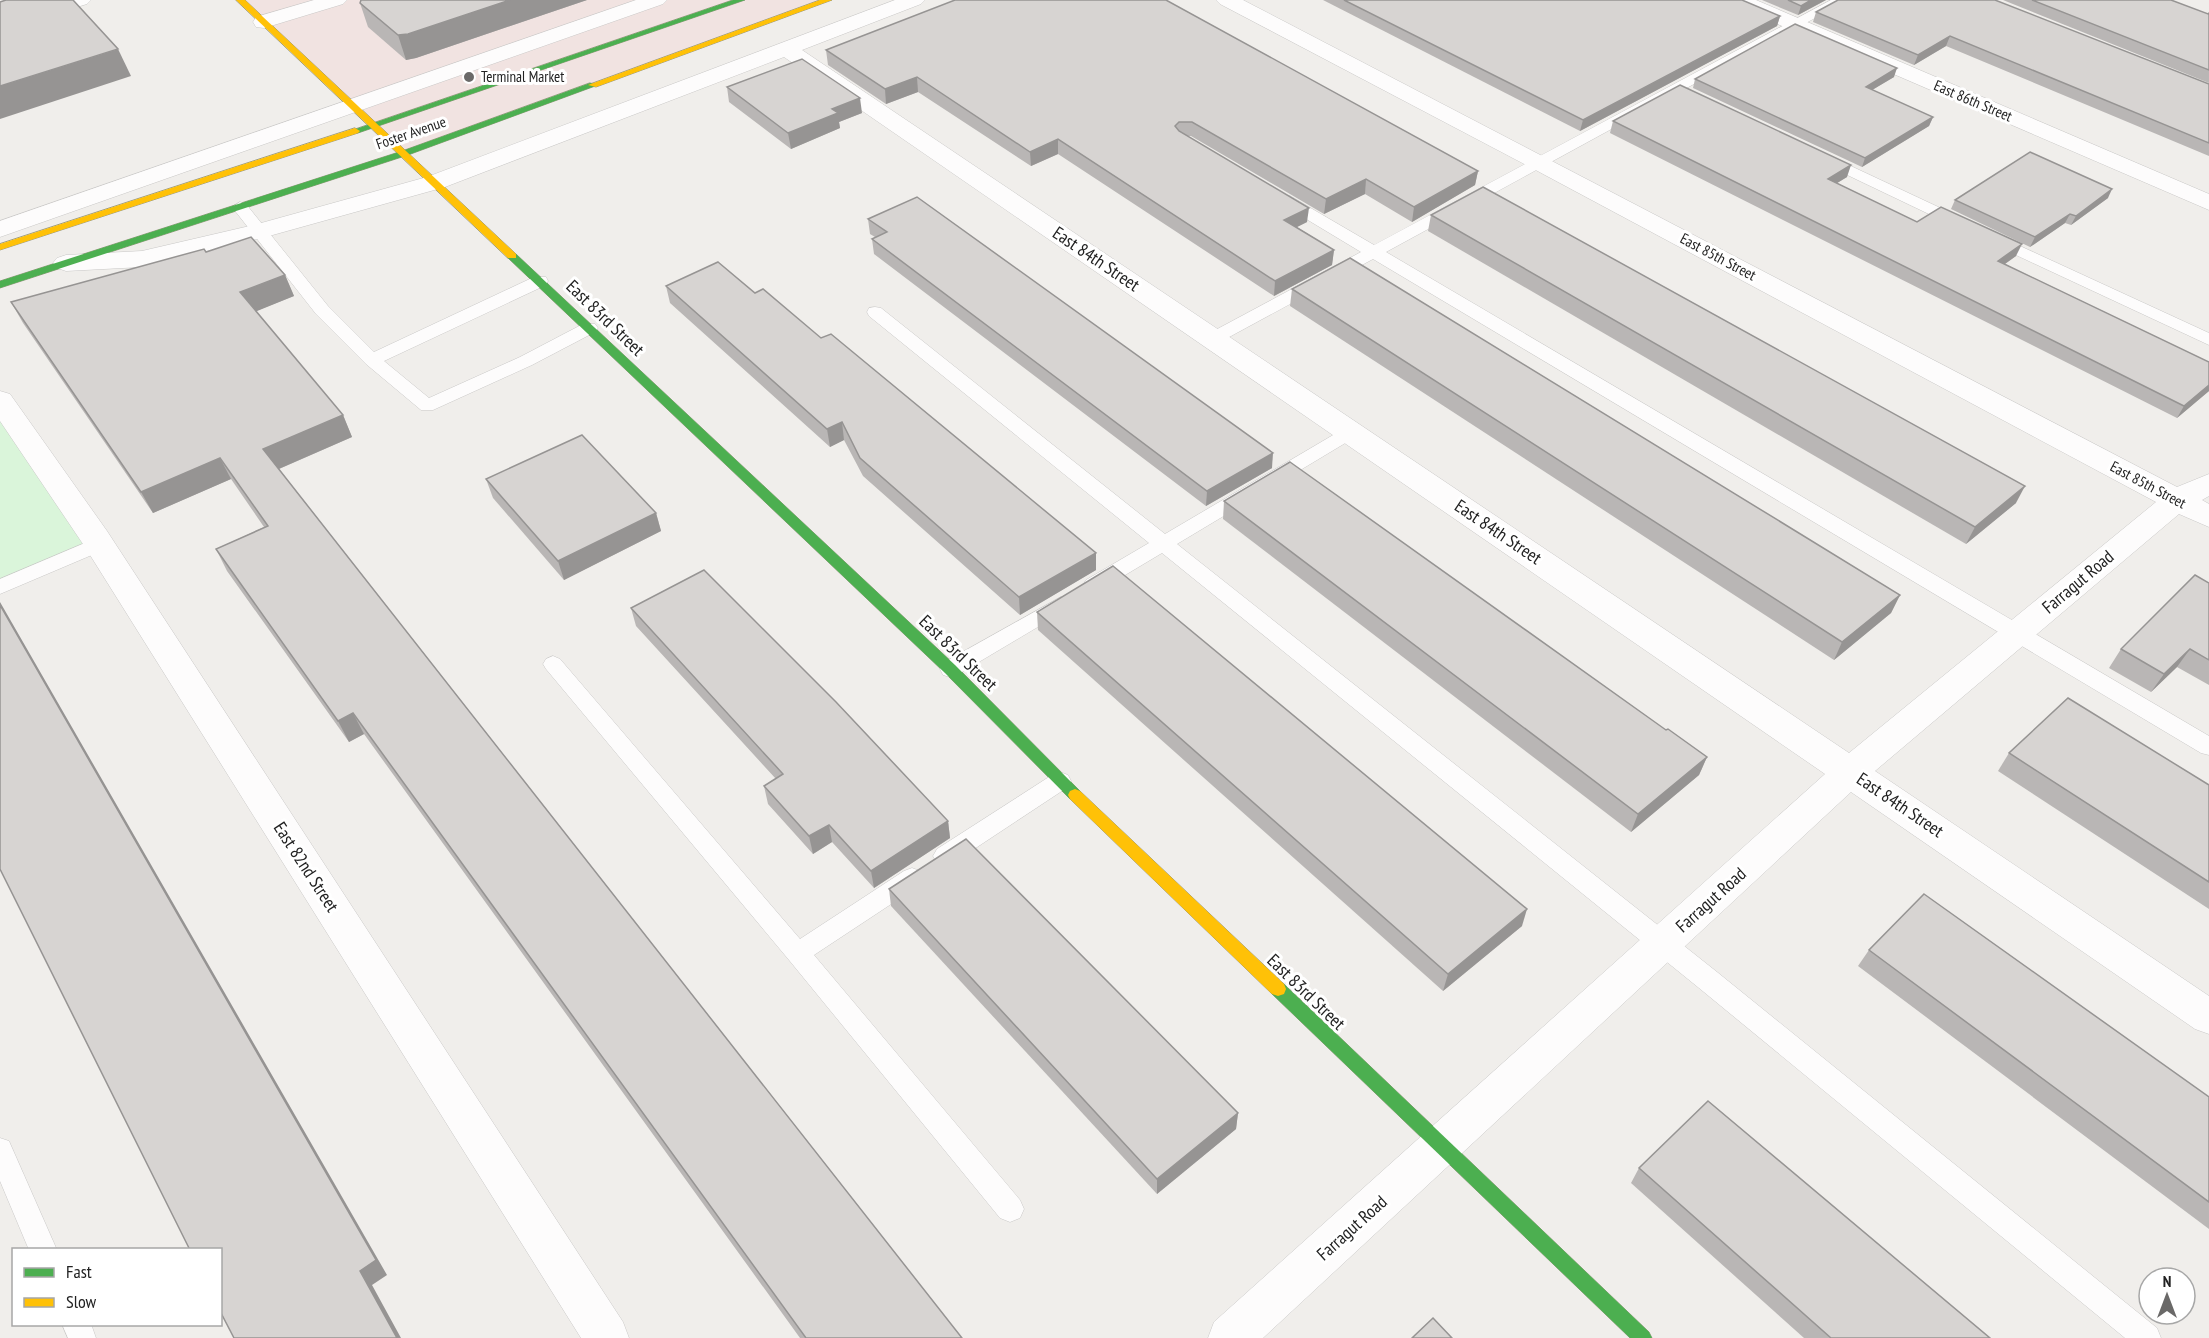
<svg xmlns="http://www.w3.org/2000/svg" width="2209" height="1338" viewBox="0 0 2209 1338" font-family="'PT Sans Narrow',sans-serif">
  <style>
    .commercial { fill: #f1e3e1 }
    .park { fill: #daf5da }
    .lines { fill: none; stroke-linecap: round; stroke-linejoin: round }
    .lane-casing { stroke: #c9c8c7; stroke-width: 1 }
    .street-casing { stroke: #c9c8c7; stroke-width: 1 }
    .fast-casing { stroke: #999a82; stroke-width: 1 }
    .slow-casing { stroke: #999a82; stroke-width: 1 }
    .lane { fill: #fdfcfc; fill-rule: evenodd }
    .street { fill: #fdfcfc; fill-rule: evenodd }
    .fast { fill: #4caf50; fill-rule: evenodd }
    .slow { fill: #ffc107; fill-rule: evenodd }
    .wall { fill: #b9b6b5 }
    .shaded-wall { fill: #969493 }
    .building { fill: #d7d4d2; stroke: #969493; stroke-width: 1.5 }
    .poi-dot { fill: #6a6968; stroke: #fff; stroke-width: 2 }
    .labels { text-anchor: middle; stroke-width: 6; stroke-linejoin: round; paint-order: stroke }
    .far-poi-label { font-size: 15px; fill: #222; stroke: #fff; text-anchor: start }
    .far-street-label { font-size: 15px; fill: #222; stroke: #fff }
    .street-label { font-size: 18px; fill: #222; stroke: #fff }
  </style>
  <rect width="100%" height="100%" fill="#f0eeeb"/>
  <polygon class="commercial" points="240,0 824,0 405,153"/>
  <polygon class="park" points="0,400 96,539 0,581"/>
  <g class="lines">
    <g class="lane-casing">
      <g id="lane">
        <polygon points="1831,0 1848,0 1386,252 2209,736 2209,755 2201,753 1373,259 1220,342 1208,342 1205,338 1208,334 1361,252 1278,202 1276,199 1278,196 1290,196 1374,245"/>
        <polygon points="1823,153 1966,220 1968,223 1966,226 1954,226 1818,161 1815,158"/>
        <polygon points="240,202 246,204 328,306 374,352 534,277 546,277 548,281 546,285 384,361 429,398 520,357 583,324 595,324 598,328 595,332 532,365 433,410 421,410 366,364 316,314 232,207"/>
        <polygon points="1994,234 2209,333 2209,345 1988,242 1986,239"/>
        <polygon points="875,307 881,308 1165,534 1345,428 1357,428 1360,432 1357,436 1177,544 1717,972 2157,1328 2161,1338 2125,1338 1699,988 1162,553 1100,590 1093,592 1086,590 1083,585 1086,580 1149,543 869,316 867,312 869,308"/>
        <polygon points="99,537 106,539 109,544 106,549 0,594 0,579"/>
        <polygon points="1061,597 1068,599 1071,604 1068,609 957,675 950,677 943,675 940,669 943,663"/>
        <polygon points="553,656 560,659 800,939 904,871 912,868 920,871 924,878 920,885 814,955 1020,1200 1024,1209 1020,1218 1010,1222 1000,1218 789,960 546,669 543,664 546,659"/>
        <polygon points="1060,772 1068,775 1071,781 1068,787 953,863 945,865 937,863 933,856 937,849 1052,775"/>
        <polygon points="0,1138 9,1141 57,1250 29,1250 0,1181"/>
        <polygon points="62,1324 91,1324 96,1338 68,1338"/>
      </g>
    </g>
    <g class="street-casing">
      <g id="street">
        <polygon points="57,0 91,0 87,4 0,30 0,17"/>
        <polygon points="314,0 347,0 343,4 264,28 256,27 253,22 256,17"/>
        <polygon points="636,0 667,0 663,4 0,237 0,221"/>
        <polygon points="895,0 925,0 921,4 802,50 1849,753 2156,502 1530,167 1220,4 1216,0 1243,0 2177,487 2209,474 2209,496 2202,500 2209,504 2209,527 2179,514 1875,771 2209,996 2209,1034 2195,1029 1851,792 1263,1338 1208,1338 1214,1322 1825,774 784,57 445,187 269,236 142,267 66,271 57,268 53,263 57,258 66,255 142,251 254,225 427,177"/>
        <polygon points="1727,0 1756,0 2209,194 2209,210 1731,4"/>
        <polygon points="0,391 10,394 107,531 623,1322 629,1338 581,1338 85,547 0,421"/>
      </g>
    </g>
    <g class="fast-casing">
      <g id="fast">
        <polygon points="733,0 745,0 358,133 350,131"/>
        <polygon points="590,83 598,85 408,155 0,288 0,281 402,151"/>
        <polygon points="512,253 516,254 955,665 1080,791 1082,795 1080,799 1070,799 945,673 508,258 507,256"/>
        <polygon points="1278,982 1284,984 1649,1332 1652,1338 1630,1338 1272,994 1270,989 1272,984"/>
      </g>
    </g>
    <g class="slow-casing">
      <g id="slow">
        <polygon points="236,0 245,0 516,254 516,258 508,258"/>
        <polygon points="820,0 832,0 596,87 588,85"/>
        <polygon points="355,128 360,131 358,133 0,250 0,244"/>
        <polygon points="1075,789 1080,791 1284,984 1286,989 1284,994 1278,996 1272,994 1070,799 1068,795 1070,791"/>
      </g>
    </g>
    <use href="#lane" class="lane"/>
    <use href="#street" class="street"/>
    <use href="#fast" class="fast"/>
    <use href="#slow" class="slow"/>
  </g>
  <g class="wall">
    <polygon points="361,0 587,0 416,58 406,60 368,27 360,3"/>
    <polygon points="1323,0 1742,0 1780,16 1777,26 1580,131"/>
    <polygon points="1762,0 1826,0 1798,15"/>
    <polygon points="1838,0 2209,84 2209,156 1946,46 1914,65 1813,22 1816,12"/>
    <polygon points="2003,0 2171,0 2208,14 2209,13 2209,83"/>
    <polygon points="826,50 1478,171 1475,185 1412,222 1365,194 1324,214 1191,136 1187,136 1307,222 1297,227 1334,250 1332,265 1274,296 1058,154 1031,166 918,92 886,104 828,65"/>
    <polygon points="1894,77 1872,90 1933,117 1929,126 1862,167 1693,88 1695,79"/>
    <polygon points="727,87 862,113 839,122 840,128 791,149 729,102"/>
    <polygon points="1613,121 1847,177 1837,183 1917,222 2016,256 2005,264 2209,362 2209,391 2177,418 1610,133"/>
    <polygon points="2108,198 2071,225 2065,223 2030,247 1951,209 1955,200"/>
    <polygon points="1431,215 2016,503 1966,544 1428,231"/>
    <polygon points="868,219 1272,468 1206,506 874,254 872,239 875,237 870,234"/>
    <polygon points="206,252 285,275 294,296 256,311 343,415 352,437 279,469 962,1338 800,1338 364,734 349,742 227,571 216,549 264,527 231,479 153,513 23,323 11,302"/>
    <polygon points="666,286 755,293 821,338 1096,553 1096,570 1020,615 863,476 844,440 830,447 670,303"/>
    <polygon points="1292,289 1900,595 1891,613 1834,660 1290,306"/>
    <polygon points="486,479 656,513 661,531 564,580 493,498"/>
    <polygon points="1224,501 1666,730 1707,757 1699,775 1631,832 1223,519"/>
    <polygon points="2209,583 2209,685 2177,667 2151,692 2109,668 2121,649"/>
    <polygon points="631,608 948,821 950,838 874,888 832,842 813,854 768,804 764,786 776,779 636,626"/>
    <polygon points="1037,612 1522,926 1443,991 1038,630"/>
    <polygon points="2009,753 2209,785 2209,909 1998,771"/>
    <polygon points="889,889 1238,1113 1236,1129 1157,1194 891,906"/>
    <polygon points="1869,950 2209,1097 2209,1229 1858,966"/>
    <polygon points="1639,1168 1990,1338 1804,1338 1631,1183"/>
  </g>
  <g class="shaded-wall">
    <polygon points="510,0 587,0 416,58 406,60 398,35"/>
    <polygon points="1811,0 1826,0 1798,15 1801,6"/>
    <polygon points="1780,16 1777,26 1580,131 1583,120"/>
    <polygon points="1950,36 1946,46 1914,65 1918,55"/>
    <polygon points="118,49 131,76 0,119 0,86"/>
    <polygon points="1897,68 1894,77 1862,96 1866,87"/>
    <polygon points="917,77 918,92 886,104 885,89"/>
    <polygon points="860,98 862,113 839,122 840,128 791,149 788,133 832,109"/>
    <polygon points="1933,117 1929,126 1862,167 1865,158"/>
    <polygon points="1058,139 1058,154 1031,166 1030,152"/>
    <polygon points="1851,165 1847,177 1824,191 1828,179"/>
    <polygon points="1478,171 1475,185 1412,222 1414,207"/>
    <polygon points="1366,179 1365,194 1324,214 1326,199"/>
    <polygon points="2112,189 2108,198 2071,225 2076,216"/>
    <polygon points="1309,208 1307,222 1283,234 1284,220"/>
    <polygon points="2070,214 2065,223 2030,247 2035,237"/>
    <polygon points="2022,244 2016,256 1992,273 1998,261"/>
    <polygon points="1334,250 1332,265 1274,296 1275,281"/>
    <polygon points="285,275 294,296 250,314 240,292"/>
    <polygon points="2209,385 2209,391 2177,418 2184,406"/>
    <polygon points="343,415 352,437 274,471 263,449"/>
    <polygon points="842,422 844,440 830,447 827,429"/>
    <polygon points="1273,453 1272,468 1206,506 1207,491"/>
    <polygon points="220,458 231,479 153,513 141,492"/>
    <polygon points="2025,486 2016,503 1966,544 1975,527"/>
    <polygon points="656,513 661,531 564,580 558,561"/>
    <polygon points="1096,553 1096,570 1020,615 1019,597"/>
    <polygon points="1900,595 1891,613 1834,660 1842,642"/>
    <polygon points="0,602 387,1275 372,1285 401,1338 397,1338 360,1271 0,605"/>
    <polygon points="2190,649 2177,667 2151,692 2164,674"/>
    <polygon points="353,713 364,734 349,742 338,721"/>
    <polygon points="1707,757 1699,775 1631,832 1638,814"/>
    <polygon points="948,821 950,838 874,888 871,871"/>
    <polygon points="829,825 832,842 813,854 809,836"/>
    <polygon points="1527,909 1522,926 1443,991 1448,974"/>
    <polygon points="1238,1113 1236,1129 1157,1194 1157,1179"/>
  </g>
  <g class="building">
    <polygon points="6,0 73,0 118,49 0,86 0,2"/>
    <polygon points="361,0 510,0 408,34 398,35 360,3"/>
    <polygon points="955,0 1166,0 1478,171 1414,207 1366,179 1326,199 1192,122 1179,122 1175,126 1179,131 1309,208 1284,220 1334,250 1275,281 1058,139 1030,152 917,77 885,89 826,50"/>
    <polygon points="1344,0 1742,0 1780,16 1583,120"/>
    <polygon points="1788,0 1811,0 1801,6"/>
    <polygon points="1838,0 1995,0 2209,84 2209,143 1950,36 1918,55 1816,12"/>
    <polygon points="2032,0 2171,0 2208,14 2209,13 2209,70"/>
    <polygon points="1795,24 1897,68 1866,87 1933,117 1865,158 1695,79"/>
    <polygon points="802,59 860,98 832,109 838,113 788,133 727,87"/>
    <polygon points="1680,85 1851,165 1828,179 1917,222 1941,207 2022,244 1998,261 2209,362 2209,385 2184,406 1613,121"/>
    <polygon points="2030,152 2112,189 2076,216 2070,214 2035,237 1955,200"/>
    <polygon points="1483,187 2025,486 1975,527 1431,215"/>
    <polygon points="917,197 1273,453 1207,491 872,239 887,232 868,219"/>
    <polygon points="251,237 285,275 240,292 343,415 263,449 962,1338 806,1338 353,713 338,721 216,549 268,526 220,458 141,492 11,302 204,249 206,252"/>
    <polygon points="1350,258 1900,595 1842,642 1292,289"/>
    <polygon points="718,262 755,293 763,289 821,338 831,334 1096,553 1019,597 860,458 842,422 827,429 666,286"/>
    <polygon points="582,435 656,513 558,561 486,479"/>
    <polygon points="1290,462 1666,730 1668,729 1707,757 1638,814 1224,501"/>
    <polygon points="1113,566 1527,909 1448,974 1037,612"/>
    <polygon points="704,570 836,702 948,821 871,871 829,825 809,836 764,786 783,774 631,608"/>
    <polygon points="2195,575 2209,583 2209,660 2190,649 2164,674 2121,649"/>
    <polygon points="0,605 376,1260 360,1271 397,1338 234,1338 220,1311 220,1250 190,1250 0,869"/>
    <polygon points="2068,698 2209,785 2209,882 2009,753"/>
    <polygon points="966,839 1238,1113 1157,1179 889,889"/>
    <polygon points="1924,894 2209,1097 2209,1202 1869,950"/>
    <polygon points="1708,1101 1990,1338 1831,1338 1639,1168"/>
    <polygon points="1433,1318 1452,1338 1412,1338"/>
  </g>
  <circle class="poi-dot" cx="469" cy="77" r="6"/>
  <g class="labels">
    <g class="far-poi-label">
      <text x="481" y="82">Terminal Market</text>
    </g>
    <g class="far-street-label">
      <text transform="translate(1973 101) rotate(23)" y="5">East 86th Street</text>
      <text transform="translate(411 133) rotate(-19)" y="5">Foster Avenue</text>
      <text transform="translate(1718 257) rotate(28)" y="5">East 85th Street</text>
      <text transform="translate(2148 485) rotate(28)" y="5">East 85th Street</text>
    </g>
    <g class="street-label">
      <text transform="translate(1096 259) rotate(34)" y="6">East 84th Street</text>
      <text transform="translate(605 318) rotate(44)" y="6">East 83rd Street</text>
      <text transform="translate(1498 532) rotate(34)" y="6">East 84th Street</text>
      <text transform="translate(2078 582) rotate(-40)" y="6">Farragut Road</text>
      <text transform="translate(958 653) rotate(44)" y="6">East 83rd Street</text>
      <text transform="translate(1900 805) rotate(34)" y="6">East 84th Street</text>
      <text transform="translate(306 867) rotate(57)" y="6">East 82nd Street</text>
      <text transform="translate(1711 900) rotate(-42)" y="6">Farragut Road</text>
      <text transform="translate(1306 992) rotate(44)" y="6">East 83rd Street</text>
      <text transform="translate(1352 1228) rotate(-42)" y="6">Farragut Road</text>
    </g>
  </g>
  <rect x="12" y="1248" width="210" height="78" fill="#ffffff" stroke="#a7a7a7" stroke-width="1.5"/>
  <rect x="24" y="1268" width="30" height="9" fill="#4caf50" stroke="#a7a7a7" stroke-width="1.5"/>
  <text x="66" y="1278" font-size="18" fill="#222222">Fast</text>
  <rect x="24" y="1298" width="30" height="9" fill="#ffc107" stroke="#a7a7a7" stroke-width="1.5"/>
  <text x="66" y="1308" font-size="18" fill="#222222">Slow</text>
  <g transform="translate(2167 1296)"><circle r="28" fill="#ffffff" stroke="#a7a7a7" stroke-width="1.5"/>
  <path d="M0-4.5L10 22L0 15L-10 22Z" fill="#6a6968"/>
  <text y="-9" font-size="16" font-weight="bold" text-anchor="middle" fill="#222222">N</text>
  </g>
</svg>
